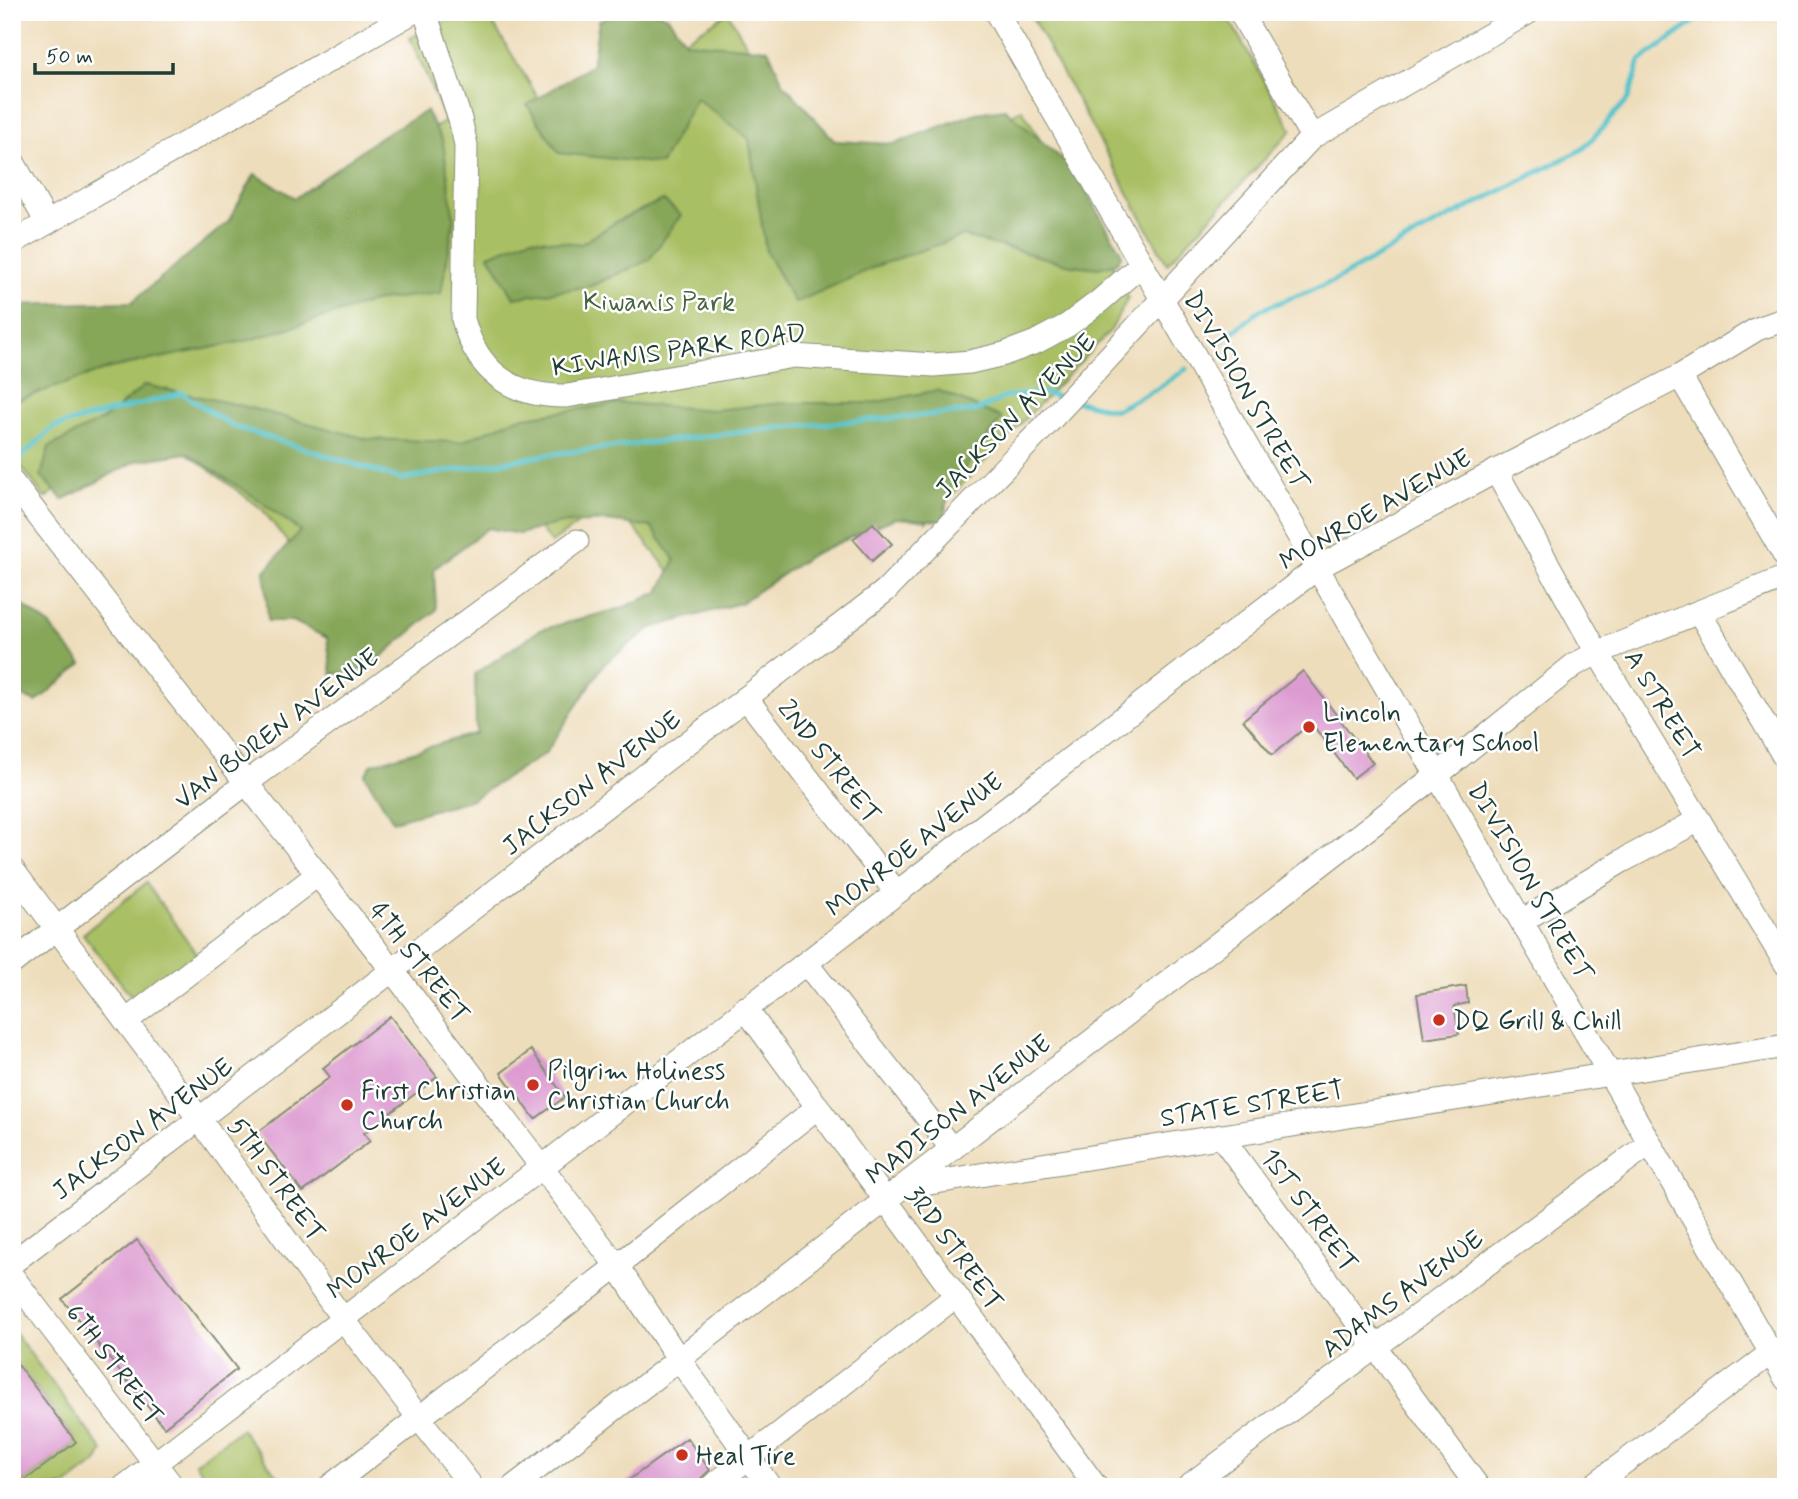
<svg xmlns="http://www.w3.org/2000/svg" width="1798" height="1499" viewBox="0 0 1798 1499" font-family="Mynerve,sans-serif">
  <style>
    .green { fill: #a9bf63; stroke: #647e4c; stroke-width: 2 }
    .forest { fill: #86a659; stroke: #527246; stroke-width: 2 }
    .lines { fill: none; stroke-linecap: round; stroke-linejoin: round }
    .stream { stroke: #55c3ca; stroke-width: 5 }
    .building { fill: #dd9cd1 }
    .minor-casing { stroke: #868d78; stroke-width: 25 }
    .minor { stroke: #fff; stroke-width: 23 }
    .poi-dot { fill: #c8321e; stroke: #fff; stroke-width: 2.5 }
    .labels { text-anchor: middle; stroke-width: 5; stroke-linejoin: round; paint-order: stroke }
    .park-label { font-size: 26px; fill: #486442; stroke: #fff }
    .street-label { font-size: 26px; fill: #1f3d34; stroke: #fff }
    .poi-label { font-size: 26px; fill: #1f3d34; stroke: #fff; text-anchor: start }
  </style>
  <rect width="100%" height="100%" fill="#fff"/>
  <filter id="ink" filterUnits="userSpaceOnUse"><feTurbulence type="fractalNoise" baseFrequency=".0143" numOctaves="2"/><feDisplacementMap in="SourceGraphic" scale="14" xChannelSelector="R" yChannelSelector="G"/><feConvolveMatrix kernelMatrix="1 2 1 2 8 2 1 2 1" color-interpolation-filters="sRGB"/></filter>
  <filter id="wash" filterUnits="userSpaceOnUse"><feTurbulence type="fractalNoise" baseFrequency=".00686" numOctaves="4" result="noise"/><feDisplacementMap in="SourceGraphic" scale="28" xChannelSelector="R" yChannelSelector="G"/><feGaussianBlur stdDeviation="1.57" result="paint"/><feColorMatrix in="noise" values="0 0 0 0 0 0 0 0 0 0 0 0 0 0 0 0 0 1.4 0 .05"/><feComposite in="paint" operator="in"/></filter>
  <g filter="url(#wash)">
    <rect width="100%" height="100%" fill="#edb"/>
    <g class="green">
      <polygon points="465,12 486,12 553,122 728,13 845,213 1022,109 1109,256 1128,298 1111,330 926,522 896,476 681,586 612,500 551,543 510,488 334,604 262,509 187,453 139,438 87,468 45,498 12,454 12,380 446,121 410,38"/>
      <polygon points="1029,12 1225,12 1292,130 1167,264"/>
      <polygon points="146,883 199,957 137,1003 83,934"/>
      <polygon points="12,1329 103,1451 98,1461 64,1487 16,1487 76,1442 12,1357"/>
      <polygon points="241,1429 286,1487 213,1487 195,1463"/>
    </g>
    <g class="forest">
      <polygon points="615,12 656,12 668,17 686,42 768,49 783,83 835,141 894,144 976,113 1005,109 1073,169 1122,254 1117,263 1099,268 1071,265 963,236 879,265 795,303 766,252 749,139 696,98 661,164 559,153 527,105 592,65 599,21"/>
      <polygon points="426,111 443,142 454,220 441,293 379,300 250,340 110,368 12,402 12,305 132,302 228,222 255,174 295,198 383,135"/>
      <polygon points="663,200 681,215 649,260 591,286 514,298 489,255 531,238 581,244 621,219"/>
      <polygon points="145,385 243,406 367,439 461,442 518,418 621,403 713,410 783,403 872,403 938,390 1002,418 950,488 943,521 895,518 813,554 740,603 651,628 604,664 545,754 472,799 393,821 365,775 372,764 476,733 475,674 540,630 622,608 659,592 675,560 651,527 607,521 556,524 519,534 488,528 434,569 436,610 367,669 332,674 327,638 293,621 268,621 265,571 300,531 259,500 187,453 136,461 63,500 41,476 49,447 104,419"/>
      <polygon points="12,597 48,624 82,664 36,702 12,692"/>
    </g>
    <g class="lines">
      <g class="stream">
        <polyline points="1220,342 1260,310 1332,282 1430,227 1583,149 1629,98 1640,61 1701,17 1721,12"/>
        <polyline points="1075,401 1115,410 1157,389 1186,369"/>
        <polyline points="12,465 54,427 182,393 232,426 401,479 552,454 786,427 976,411 1007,396 1045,393 1063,398"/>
      </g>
    </g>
    <g id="blocks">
      <g class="building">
        <polygon points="873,523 892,544 872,561 853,539"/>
        <polygon points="1303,671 1373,763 1353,778 1311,723 1272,755 1243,720"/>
        <polygon points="1466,986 1468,1003 1454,1006 1459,1034 1424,1039 1417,994"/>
        <polygon points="390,1016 437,1077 364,1133 370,1141 303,1192 257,1133 330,1077 323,1068"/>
        <polygon points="531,1050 565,1097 535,1119 501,1073"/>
        <polygon points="137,1240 237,1369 164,1427 62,1299"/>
        <polygon points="12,1357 76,1442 16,1487 12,1487"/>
        <polygon points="687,1438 710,1470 691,1487 619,1487"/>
      </g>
    </g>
  </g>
  <g filter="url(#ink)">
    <use href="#blocks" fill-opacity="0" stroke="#868d78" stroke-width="2"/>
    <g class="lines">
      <g class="minor-casing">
        <g id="minor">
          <path d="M425 12 460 119 466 145 463 319C477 372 512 397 567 396L794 356 934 365 970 362 1004 354 1036 342 1068 325 1101 300 1142 264"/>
          <polyline points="996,12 1786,1379"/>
          <polyline points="1240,12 1312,137"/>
          <polyline points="12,160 47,223"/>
          <polyline points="12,243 413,12"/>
          <polyline points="1680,376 1786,558"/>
          <polyline points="1496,471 1593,645 1786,964"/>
          <polyline points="12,482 392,970 617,1266 678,1358 770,1487"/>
          <polyline points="1699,612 1786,760"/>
          <polyline points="746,698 896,892"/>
          <polyline points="12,869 200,1120 343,1319 472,1487"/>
          <polyline points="1522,921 1622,861 1699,820"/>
          <polyline points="12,963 245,784 577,541"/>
          <polyline points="806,963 952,1149"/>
          <polyline points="745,1008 1096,1487"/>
          <polyline points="126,1021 317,875"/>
          <polyline points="1221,1136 1478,1487"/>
          <polyline points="905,1187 1786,1046"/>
          <polyline points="12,1263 885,591 1045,426 1312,137 1529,12"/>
          <polyline points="12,1276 173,1487"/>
          <polyline points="124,1487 542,1167 1317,568 1496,471 1680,376 1757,329 1786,319"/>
          <polyline points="329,1487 617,1266 818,1107"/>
          <polyline points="513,1487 1437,775 1574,665 1599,652 1786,577"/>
          <polyline points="711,1487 956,1296"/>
          <polyline points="1187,1487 1650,1143"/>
          <polyline points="1591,1487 1763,1359 1785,1348"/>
        </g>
      </g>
      <use href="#minor" class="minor"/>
    </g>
  </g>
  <g class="poi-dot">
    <circle cx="1309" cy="727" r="7"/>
    <circle cx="1439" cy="1020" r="7"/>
    <circle cx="533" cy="1085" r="7"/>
    <circle cx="347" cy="1105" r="7"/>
    <circle cx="682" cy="1455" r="7"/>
  </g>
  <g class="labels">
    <g class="park-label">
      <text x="659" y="310">Kiwanis Park</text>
    </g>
    <g class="street-label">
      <text transform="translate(679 349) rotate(-8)" y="9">KIWANIS PARK ROAD</text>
      <text transform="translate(1247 390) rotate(60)" y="9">DIVISION STREET</text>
      <text transform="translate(1015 415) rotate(-46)" y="9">JACKSON AVENUE</text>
      <text transform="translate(1375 509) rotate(-30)" y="9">MONROE AVENUE</text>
      <text transform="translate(1663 704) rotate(59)" y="9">A STREET</text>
      <text transform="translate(276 728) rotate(-37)" y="9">VAN BUREN AVENUE</text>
      <text transform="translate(830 761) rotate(52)" y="9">2ND STREET</text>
      <text transform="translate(591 782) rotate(-38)" y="9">JACKSON AVENUE</text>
      <text transform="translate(914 844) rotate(-38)" y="9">MONROE AVENUE</text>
      <text transform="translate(1531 881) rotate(60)" y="9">DIVISION STREET</text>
      <text transform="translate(420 962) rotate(52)" y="9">4TH STREET</text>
      <text transform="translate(1252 1103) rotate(-9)" y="9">STATE STREET</text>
      <text transform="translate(958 1109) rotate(-38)" y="9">MADISON AVENUE</text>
      <text transform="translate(142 1128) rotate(-37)" y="9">JACKSON AVENUE</text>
      <text transform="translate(277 1179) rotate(54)" y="9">5TH STREET</text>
      <text transform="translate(1310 1210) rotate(54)" y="9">1ST STREET</text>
      <text transform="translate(416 1228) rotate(-37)" y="9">MONROE AVENUE</text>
      <text transform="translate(955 1248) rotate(54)" y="9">3RD STREET</text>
      <text transform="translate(1402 1293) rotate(-37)" y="9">ADAMS AVENUE</text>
      <text transform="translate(115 1364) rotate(53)" y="9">6TH STREET</text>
    </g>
    <g class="poi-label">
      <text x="1323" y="721">Lincoln<tspan x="1323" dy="30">Elementary School</tspan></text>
      <text x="1453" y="1029">DQ Grill &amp; Chill</text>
      <text x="547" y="1079">Pilgrim Holiness<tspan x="547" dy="30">Christian Church</tspan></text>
      <text x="361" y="1099">First Christian<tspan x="361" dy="30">Church</tspan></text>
      <text x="696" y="1464">Heal Tire</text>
    </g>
  </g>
  <rect width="1798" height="1499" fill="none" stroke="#fff" stroke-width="42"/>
  <path d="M35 63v10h138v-10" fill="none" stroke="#1f3d34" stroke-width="3.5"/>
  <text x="46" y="63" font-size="21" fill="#1f3d34" stroke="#ffffff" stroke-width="5" paint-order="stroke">50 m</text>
</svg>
